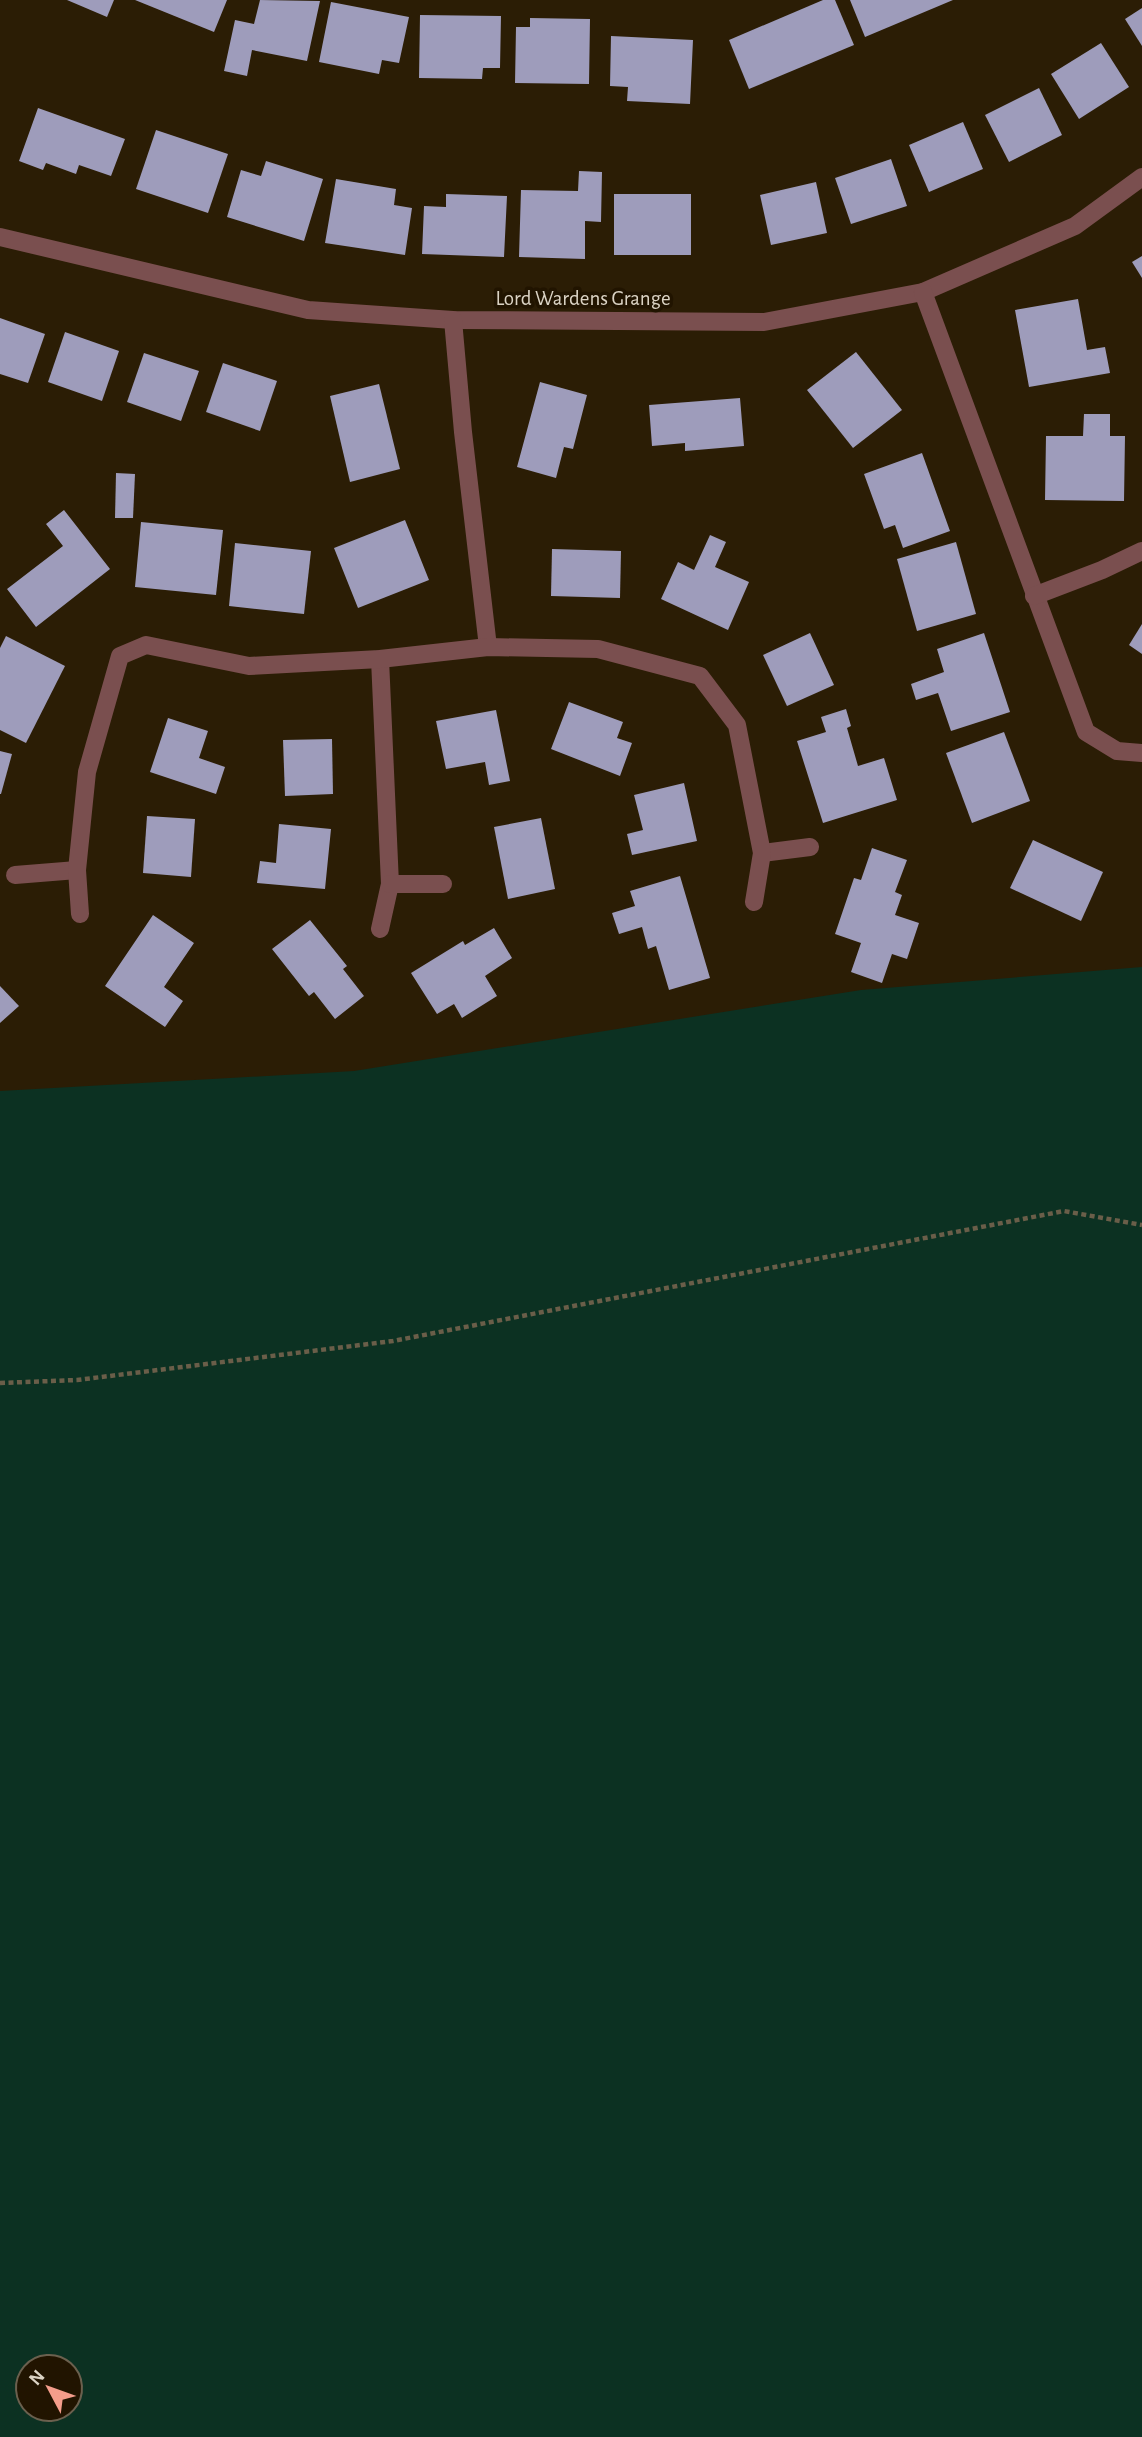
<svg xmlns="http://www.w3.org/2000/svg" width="1142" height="2437" viewBox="0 0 1142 2437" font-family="'Alegreya Sans',sans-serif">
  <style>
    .green { fill: #0c3122; fill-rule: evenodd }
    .building { fill: #9e9cbb }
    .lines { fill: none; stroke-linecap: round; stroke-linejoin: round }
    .path { stroke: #6a5e49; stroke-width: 4.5; stroke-dasharray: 5 3.5; stroke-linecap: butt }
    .minor { stroke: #7a4f4f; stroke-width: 18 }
    .labels { text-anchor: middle; stroke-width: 7; stroke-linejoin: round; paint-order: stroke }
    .street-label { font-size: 21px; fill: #dbd3c4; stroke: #211400 }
  </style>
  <rect width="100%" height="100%" fill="#2b1d05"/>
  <path class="green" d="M1142 967V2437H0V1091L354 1071 861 990ZM28 2367H70V2409H28Z"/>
  <g class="building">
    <polygon points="67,0 114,0 107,17"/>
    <polygon points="135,0 227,0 214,32"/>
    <polygon points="260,0 320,1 307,61 252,50 247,76 224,71 235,20 254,24"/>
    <polygon points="823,0 835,0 854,45 749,89 729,40"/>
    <polygon points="850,0 953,0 865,37"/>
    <polygon points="331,2 409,17 399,63 382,60 379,74 319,62"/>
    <polygon points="1142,8 1142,46 1125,19"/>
    <polygon points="420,15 501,16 500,68 483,68 482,79 419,78"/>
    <polygon points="530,18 590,19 589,84 515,83 516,27 530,27"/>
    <polygon points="611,36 693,40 690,104 627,101 628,87 610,86"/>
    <polygon points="1101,43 1129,87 1079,119 1051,74"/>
    <polygon points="1039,88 1062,135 1009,162 985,115"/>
    <polygon points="38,108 125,139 111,176 79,165 76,174 46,163 43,170 19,161"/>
    <polygon points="963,122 983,169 929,192 909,145"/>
    <polygon points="156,130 228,154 208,213 136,189"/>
    <polygon points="891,159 907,206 851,224 835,178"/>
    <polygon points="266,161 323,179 304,241 227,217 241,170 261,176"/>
    <polygon points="579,171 602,172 601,222 585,221 585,259 519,257 521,190 578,191"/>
    <polygon points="336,179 396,189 394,205 412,208 405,255 325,243"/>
    <polygon points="816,182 827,233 771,245 760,195"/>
    <polygon points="446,194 507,196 504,257 422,254 424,206 446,207"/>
    <rect x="614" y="194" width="77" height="61"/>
    <polygon points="1142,256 1142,278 1132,262"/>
    <polygon points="1078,299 1087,350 1105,347 1110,373 1029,387 1015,310"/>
    <polygon points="0,318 45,334 28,383 0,374"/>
    <polygon points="65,332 119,351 102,401 48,382"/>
    <polygon points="856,352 902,410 853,448 807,390"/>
    <polygon points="144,353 199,371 181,421 127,402"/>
    <polygon points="223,363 277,381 260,431 206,412"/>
    <polygon points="540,382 587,395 573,449 564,447 556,478 517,467"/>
    <polygon points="379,384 400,469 350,482 330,396"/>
    <polygon points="740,398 744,446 685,451 685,443 652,446 649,405"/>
    <polygon points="1084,414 1110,414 1110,436 1125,436 1124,501 1045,500 1046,436 1083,436"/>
    <polygon points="922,453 950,531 903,548 895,525 884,529 864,474"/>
    <polygon points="116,473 135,474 133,518 115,518"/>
    <polygon points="64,510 110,569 36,627 7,589 63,546 46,524"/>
    <polygon points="405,520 429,580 358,608 334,548"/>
    <polygon points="141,522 223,530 216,595 135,587"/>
    <polygon points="710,535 726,542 715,567 749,582 728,630 661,599 678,562 694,570"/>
    <polygon points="956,542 976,614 917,631 897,559"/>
    <polygon points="235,543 311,551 304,614 229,606"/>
    <polygon points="552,549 621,551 620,598 551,596"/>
    <polygon points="1142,624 1142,654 1129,645"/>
    <polygon points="810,633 834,685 787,706 763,655"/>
    <polygon points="984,633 1010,712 951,731 938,693 916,700 911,684 944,672 937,649"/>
    <polygon points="6,636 65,666 26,743 0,730 0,648"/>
    <polygon points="569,702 623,722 617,738 632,743 620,776 551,749"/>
    <polygon points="846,709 851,726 847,728 858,766 884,758 897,800 823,823 797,741 826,732 821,717"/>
    <polygon points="496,710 510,781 489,785 485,762 446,769 436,721"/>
    <polygon points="168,718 208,731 199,758 225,767 216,794 150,772"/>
    <polygon points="1004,732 1030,801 972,823 946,753"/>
    <polygon points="332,739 333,794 285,796 283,740"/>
    <polygon points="0,751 12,754 1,794 0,794"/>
    <polygon points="684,783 697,841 632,855 627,834 643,830 634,795"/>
    <polygon points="147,816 195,819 191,877 143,873"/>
    <polygon points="541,818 555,889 508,899 494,827"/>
    <polygon points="279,824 331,829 325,889 257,883 260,861 276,863"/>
    <polygon points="1033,840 1103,872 1081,921 1010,888"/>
    <polygon points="872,848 907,860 895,892 902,895 895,915 919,923 907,959 892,954 882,983 851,972 861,943 835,934 854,878 861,880"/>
    <polygon points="680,876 710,978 669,990 656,946 648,949 642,927 619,934 612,913 635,906 630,891"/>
    <polygon points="153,915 194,943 164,987 183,1001 165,1027 105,986"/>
    <polygon points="310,920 347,966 343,969 364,996 335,1019 314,992 309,996 272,949"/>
    <polygon points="494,928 512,958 485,976 497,996 462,1018 454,1004 437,1014 411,973 463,941 465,945"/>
    <polygon points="0,986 19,1006 0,1023"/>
  </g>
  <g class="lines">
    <polyline class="path" points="0,1383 77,1380 393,1341 1064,1211 1142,1225"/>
    <g class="minor">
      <polyline points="0,237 308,310 453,320 764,322 923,292 1075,226 1142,177"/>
      <polyline points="923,292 1086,732 1117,751 1142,753"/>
      <polyline points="453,320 463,432 488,647"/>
      <polyline points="1034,596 1102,570 1142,551"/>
      <polyline points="380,659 390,884 380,929"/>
      <polyline points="762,853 810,847"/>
      <polyline points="15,875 77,870"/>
      <polyline points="390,884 443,884"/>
      <polyline points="80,914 77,870 87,772 120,656 146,645 249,666 380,659 488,647 598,649 700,676 737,725 762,853 754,902"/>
    </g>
  </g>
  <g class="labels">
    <g class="street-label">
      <text x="583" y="305">Lord Wardens Grange</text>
    </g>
  </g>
  <g transform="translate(49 2388) rotate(311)"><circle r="33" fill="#211400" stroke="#6b604e" stroke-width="2"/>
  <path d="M0-5L12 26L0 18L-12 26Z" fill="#f49d8b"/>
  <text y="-10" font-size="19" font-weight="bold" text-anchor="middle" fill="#dbd3c4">N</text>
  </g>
</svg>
